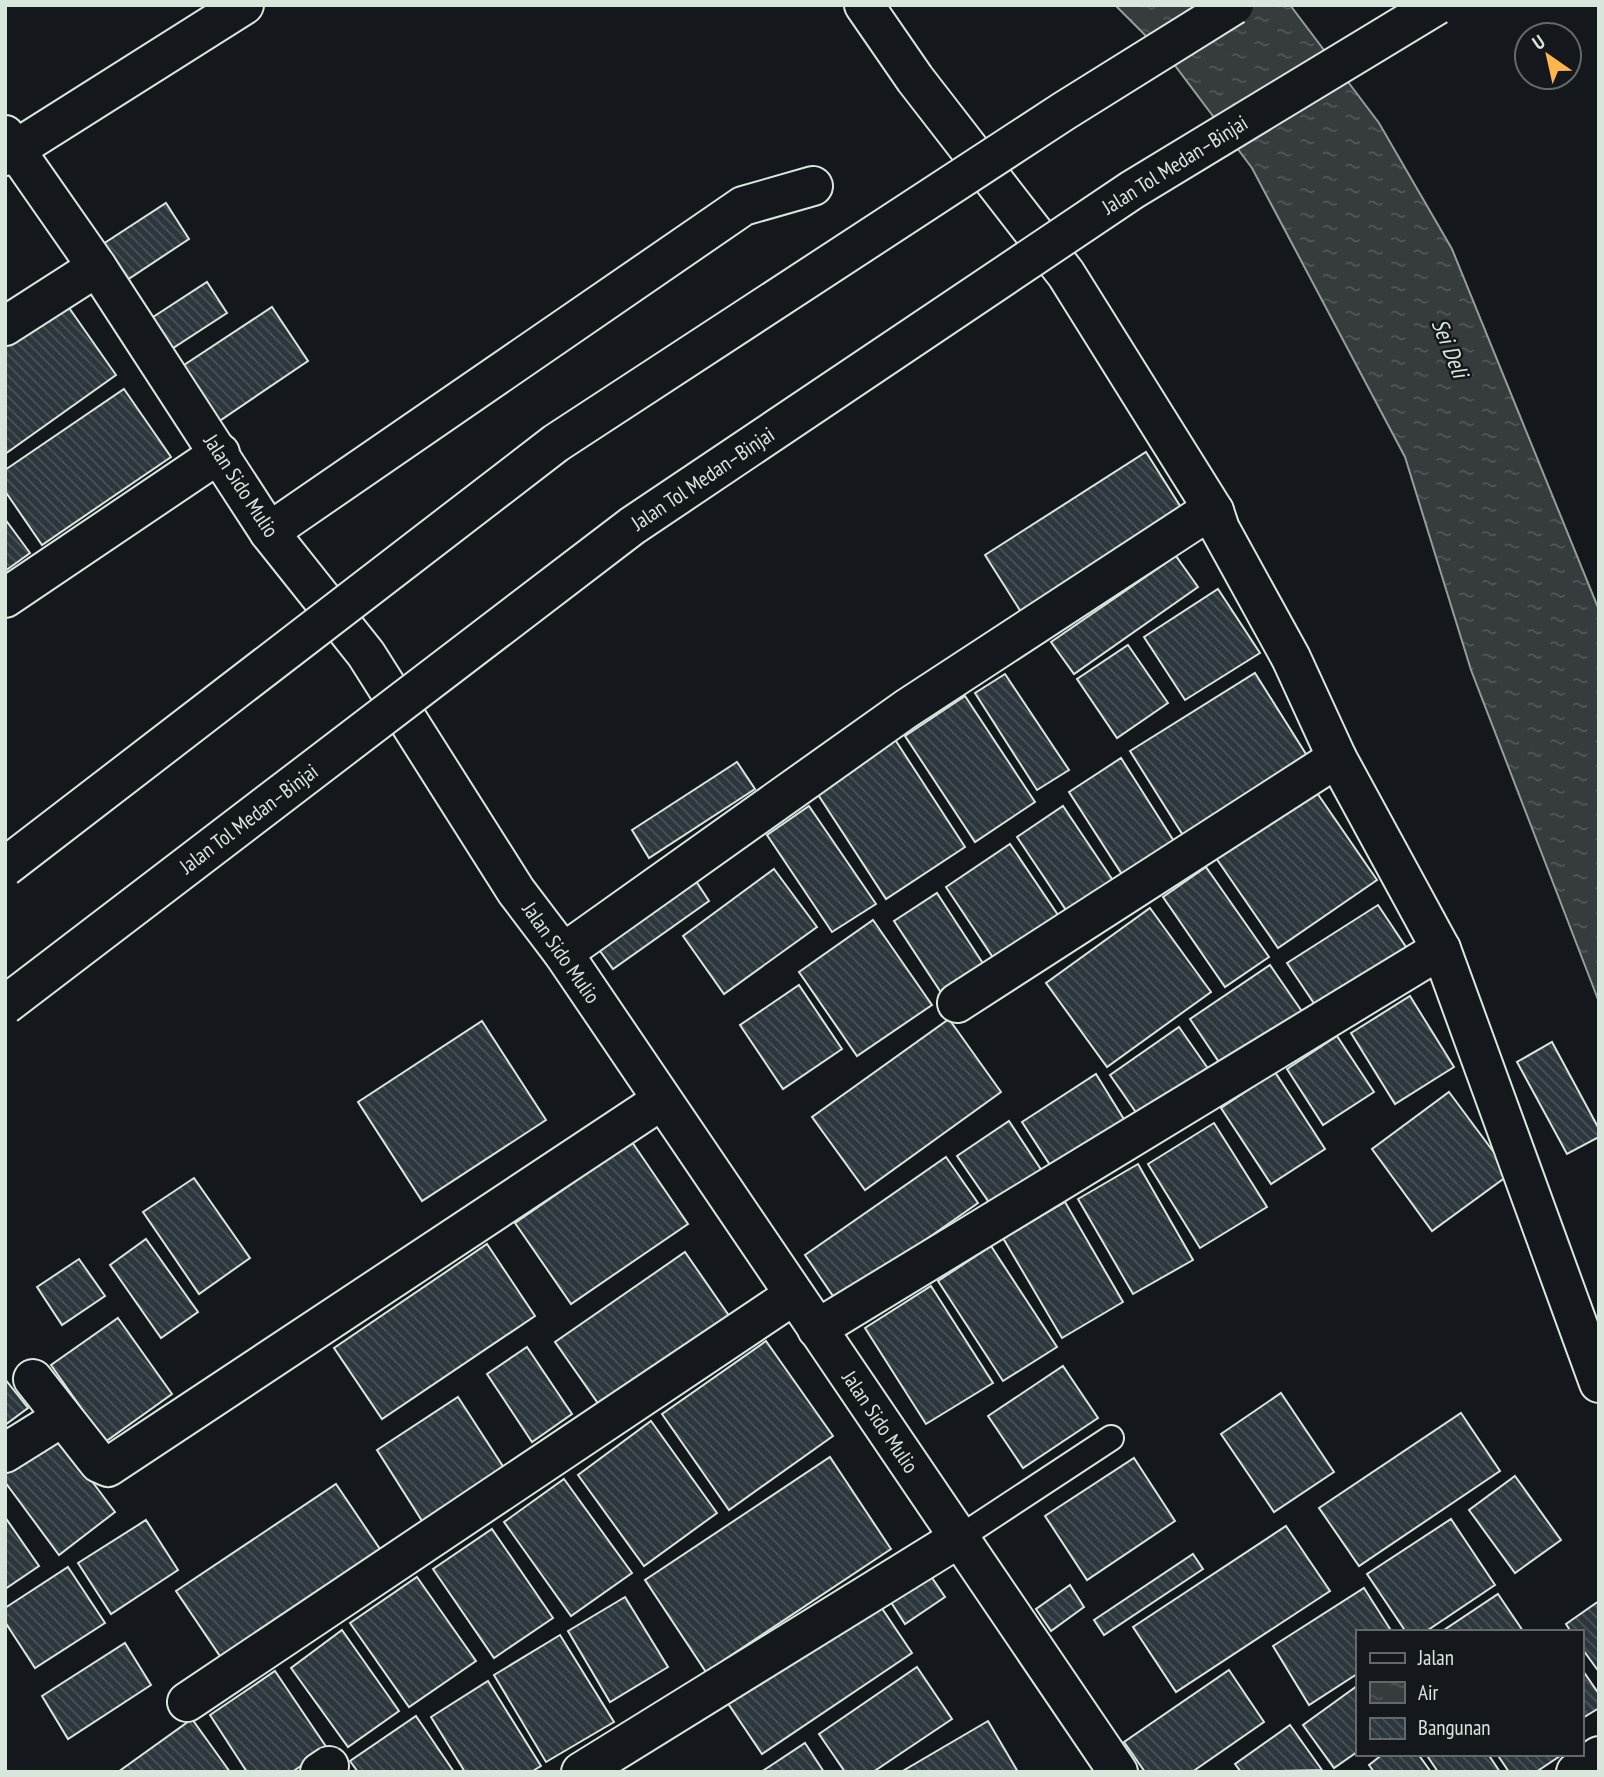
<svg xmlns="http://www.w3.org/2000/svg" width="1604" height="1777" viewBox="0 0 1604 1777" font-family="'PT Sans Narrow',sans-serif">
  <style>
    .water { fill: url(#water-ripples); stroke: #939e99; stroke-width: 2 }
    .building { fill: url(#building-back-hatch); stroke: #d8e6dc; stroke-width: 2 }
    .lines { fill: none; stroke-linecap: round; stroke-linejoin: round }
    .service-casing { stroke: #d8e6dc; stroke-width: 28 }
    .minor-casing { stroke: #d8e6dc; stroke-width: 42 }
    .service { stroke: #14181c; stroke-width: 24 }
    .minor { stroke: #14181c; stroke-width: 38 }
    .motorway-bridge-casing { stroke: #d8e6dc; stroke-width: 42; stroke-linecap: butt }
    .motorway-bridge { stroke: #14181c; stroke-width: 38 }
    .labels { text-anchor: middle; stroke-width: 5; stroke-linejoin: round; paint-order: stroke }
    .street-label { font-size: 21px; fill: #d8e6dc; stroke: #14181c }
    .water-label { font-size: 23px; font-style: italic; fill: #d8e6dc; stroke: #14181c }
  </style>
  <defs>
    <pattern id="water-ripples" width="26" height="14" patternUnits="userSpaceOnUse" patternTransform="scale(1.75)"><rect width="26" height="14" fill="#363b3e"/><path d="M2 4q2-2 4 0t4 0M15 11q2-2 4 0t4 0" fill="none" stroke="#525759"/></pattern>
    <pattern id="building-back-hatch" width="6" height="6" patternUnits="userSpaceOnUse" patternTransform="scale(1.75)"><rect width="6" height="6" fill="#2c363c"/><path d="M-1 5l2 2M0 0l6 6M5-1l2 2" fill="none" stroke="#4a5358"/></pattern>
  </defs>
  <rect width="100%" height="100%" fill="#14181c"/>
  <polygon class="water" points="1115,5 1290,5 1379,123 1452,249 1599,610 1599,1002 1471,670 1405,457 1252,168 1173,63"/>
  <g class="building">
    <polygon points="166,203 189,239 127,280 103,244"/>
    <polygon points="207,282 227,313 170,350 150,319"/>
    <polygon points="65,302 116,375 5,454 5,343"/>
    <polygon points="272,307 308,361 215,424 178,369"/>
    <polygon points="124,389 171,457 42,545 5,491 5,470"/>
    <polygon points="1146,452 1182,509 1021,612 985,555"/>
    <polygon points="5,519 30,553 5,571"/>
    <polygon points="1176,556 1198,587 1074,674 1051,642"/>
    <polygon points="1218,589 1260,653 1185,700 1144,637"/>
    <polygon points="1128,645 1168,703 1117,738 1077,679"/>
    <polygon points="1255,673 1311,762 1186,840 1130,751"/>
    <polygon points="1005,674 1069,770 1037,790 975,693"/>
    <polygon points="965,696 1035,802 975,842 905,736"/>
    <polygon points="894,738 965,847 886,899 815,790"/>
    <polygon points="1121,758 1177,846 1125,879 1069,792"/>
    <polygon points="737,762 755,789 649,858 632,830"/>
    <polygon points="1315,790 1377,880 1278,948 1216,858"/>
    <polygon points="809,806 876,904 832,932 767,835"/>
    <polygon points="1063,806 1116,885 1070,916 1017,837"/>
    <polygon points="1010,844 1058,915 994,959 946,887"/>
    <polygon points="1206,867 1269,957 1225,987 1163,897"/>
    <polygon points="774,869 817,927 724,994 683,936"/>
    <polygon points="692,875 709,901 613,969 595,944"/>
    <polygon points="937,893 984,965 942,994 894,921"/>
    <polygon points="1378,905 1408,950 1317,1008 1287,963"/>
    <polygon points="1150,908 1211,992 1107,1067 1046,983"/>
    <polygon points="873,920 932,1005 857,1056 799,972"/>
    <polygon points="1270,965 1303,1013 1223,1068 1190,1019"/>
    <polygon points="799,985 842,1049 783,1089 740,1025"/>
    <polygon points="1410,996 1454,1067 1395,1104 1351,1033"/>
    <polygon points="949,1019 1001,1092 865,1190 812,1117"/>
    <polygon points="482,1021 546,1120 422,1201 358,1102"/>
    <polygon points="1179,1027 1209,1070 1140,1118 1110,1075"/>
    <polygon points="1337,1036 1374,1092 1323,1125 1287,1069"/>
    <polygon points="1552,1042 1599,1129 1599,1137 1567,1154 1517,1062"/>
    <polygon points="1275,1072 1325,1149 1271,1184 1221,1108"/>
    <polygon points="1096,1074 1125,1121 1052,1168 1022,1122"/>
    <polygon points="1449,1092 1510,1174 1432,1231 1372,1149"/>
    <polygon points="1009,1121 1046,1177 995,1211 957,1156"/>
    <polygon points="1214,1123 1267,1207 1200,1248 1148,1164"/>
    <polygon points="632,1142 688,1224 571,1304 515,1223"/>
    <polygon points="946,1157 978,1203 837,1302 805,1255"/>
    <polygon points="1138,1164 1193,1260 1133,1294 1078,1199"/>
    <polygon points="194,1178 250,1258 199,1294 143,1212"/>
    <polygon points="1065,1202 1123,1302 1062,1338 1003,1238"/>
    <polygon points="146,1239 198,1312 161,1338 110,1265"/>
    <polygon points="487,1244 535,1316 382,1419 334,1348"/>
    <polygon points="991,1246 1057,1347 1003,1381 938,1281"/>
    <polygon points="685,1252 732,1320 602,1409 555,1342"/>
    <polygon points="79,1259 105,1296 62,1325 37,1287"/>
    <polygon points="931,1286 993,1383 926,1424 865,1328"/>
    <polygon points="118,1318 172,1394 105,1442 51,1365"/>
    <polygon points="766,1341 833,1436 729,1510 662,1414"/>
    <polygon points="527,1347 572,1414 532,1442 487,1374"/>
    <polygon points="1063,1366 1098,1418 1023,1468 988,1416"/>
    <polygon points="5,1379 28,1408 5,1425"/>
    <polygon points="1281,1393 1334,1472 1274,1512 1221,1434"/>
    <polygon points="458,1397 506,1471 424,1524 377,1450"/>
    <polygon points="1461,1413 1500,1471 1359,1566 1319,1508"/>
    <polygon points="651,1421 717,1513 644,1566 578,1475"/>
    <polygon points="55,1432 115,1512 59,1555 5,1482 5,1469"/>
    <polygon points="830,1457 891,1549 706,1672 645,1580"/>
    <polygon points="1134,1458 1175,1521 1087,1580 1045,1516"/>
    <polygon points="1515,1476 1561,1540 1515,1573 1469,1510"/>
    <polygon points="564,1479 632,1573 571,1616 504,1522"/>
    <polygon points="336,1484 382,1552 222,1659 176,1591"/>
    <polygon points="5,1517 39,1566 5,1589"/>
    <polygon points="1451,1519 1495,1585 1425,1632 1406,1632 1367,1574"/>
    <polygon points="146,1520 178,1570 111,1614 78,1563"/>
    <polygon points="1286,1526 1330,1591 1176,1692 1133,1627"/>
    <polygon points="492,1529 553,1618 494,1658 433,1569"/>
    <polygon points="1193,1554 1203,1569 1104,1635 1094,1620"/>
    <polygon points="68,1567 105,1623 35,1668 5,1622 5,1608"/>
    <polygon points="926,1569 945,1597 905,1624 887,1596"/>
    <polygon points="417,1577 476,1661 409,1707 350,1623"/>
    <polygon points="1070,1585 1084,1607 1051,1631 1036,1609"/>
    <polygon points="1364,1588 1392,1632 1357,1632 1357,1674 1309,1705 1273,1646"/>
    <polygon points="1498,1594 1523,1631 1441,1632"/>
    <polygon points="625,1597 668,1667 610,1702 568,1631"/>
    <polygon points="875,1598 912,1653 762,1754 725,1699"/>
    <polygon points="1599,1601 1599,1672 1581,1647 1581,1632 1571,1632 1566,1624"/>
    <polygon points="342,1630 399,1711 348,1747 291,1668"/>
    <polygon points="560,1635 614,1722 546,1762 494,1675"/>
    <polygon points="125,1643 151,1685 68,1739 42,1696"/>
    <polygon points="917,1667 952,1719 873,1772 845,1772 819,1734"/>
    <polygon points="1581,1668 1599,1694 1599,1708 1581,1719"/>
    <polygon points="1229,1670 1264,1722 1192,1772 1145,1772 1124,1742"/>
    <polygon points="275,1671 327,1748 292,1772 247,1772 210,1715"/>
    <polygon points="488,1681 541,1766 531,1772 465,1772 431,1717"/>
    <polygon points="1357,1686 1357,1752 1334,1768 1303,1725"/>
    <polygon points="416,1716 454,1772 358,1772 350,1761"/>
    <polygon points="192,1719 230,1772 118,1772"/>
    <polygon points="988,1721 1018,1772 901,1772"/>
    <polygon points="1290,1725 1322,1770 1241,1772 1235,1764"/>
    <polygon points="805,1743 824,1772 761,1772"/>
    <polygon points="1383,1754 1418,1754 1431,1772 1374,1772 1369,1765"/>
    <polygon points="1426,1754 1488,1754 1500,1772 1438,1772"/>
    <polygon points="1497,1754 1563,1754 1536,1772 1509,1772"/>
  </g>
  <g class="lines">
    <g class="service-casing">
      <polyline id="service" points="959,1538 1111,1438"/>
    </g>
    <g class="minor-casing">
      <g id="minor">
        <polyline points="864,5 915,79 1066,274 1214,511 1220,529 1291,658 1337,758 1441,949 1599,1383"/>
        <polyline points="5,135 97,267 269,532 366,654 516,891 563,953 1118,1772"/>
        <polyline points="5,156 244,5"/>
        <polyline points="5,326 97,267"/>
        <polyline points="269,532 743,206 813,186"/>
        <polyline points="5,598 220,453"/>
        <polyline points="563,953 906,709 1195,520 1214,511"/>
        <polyline points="957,1003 1337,758"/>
        <polyline points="817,1329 1441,949"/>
        <polyline points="33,1379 99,1463 108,1467 662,1100"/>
        <polyline points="5,1453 61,1418"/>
        <polyline points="187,1702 794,1295"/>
        <polyline points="320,1772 329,1766"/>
        <polyline points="581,1772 959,1538"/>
        <polyline points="1576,1772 1599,1756"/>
      </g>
    </g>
    <use href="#service" class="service"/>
    <use href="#minor" class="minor"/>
    <g class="motorway-bridge-casing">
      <g id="motorway-bridge">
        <polyline points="5,867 556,443 1064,111 1234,5"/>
        <polyline points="5,1005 632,526 1132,190 1437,5"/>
      </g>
    </g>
    <use href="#motorway-bridge" class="motorway-bridge"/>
  </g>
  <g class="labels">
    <g class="street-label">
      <text transform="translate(1175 165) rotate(-32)" y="7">Jalan Tol Medan–Binjai</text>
      <text transform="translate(703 479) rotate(-34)" y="7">Jalan Tol Medan–Binjai</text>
      <text transform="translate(241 486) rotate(57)" y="7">Jalan Sido Mulio</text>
      <text transform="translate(249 819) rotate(-37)" y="7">Jalan Tol Medan–Binjai</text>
      <text transform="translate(561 953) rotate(55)" y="7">Jalan Sido Mulio</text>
      <text transform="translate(880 1422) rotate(56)" y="7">Jalan Sido Mulio</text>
    </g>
    <g class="water-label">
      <text transform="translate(1450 348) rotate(68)" y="8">Sei Deli</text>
    </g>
  </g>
  <rect width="1604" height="1777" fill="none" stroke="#d8e6dc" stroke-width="14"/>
  <rect x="1356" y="1630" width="228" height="126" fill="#14181c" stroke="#626a69" stroke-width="2"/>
  <rect x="1370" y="1653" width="35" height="10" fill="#14181c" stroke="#626a69" stroke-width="2"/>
  <text x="1418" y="1665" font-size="21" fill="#d8e6dc">Jalan</text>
  <rect x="1370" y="1682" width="35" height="21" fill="url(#water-ripples)" stroke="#626a69" stroke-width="2"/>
  <text x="1418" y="1700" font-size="21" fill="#d8e6dc">Air</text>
  <rect x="1370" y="1718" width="35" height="21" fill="url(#building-back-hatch)" stroke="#626a69" stroke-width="2"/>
  <text x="1418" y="1735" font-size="21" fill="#d8e6dc">Bangunan</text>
  <g transform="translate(1548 56) rotate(326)"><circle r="33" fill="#14181c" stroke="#626a69" stroke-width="2"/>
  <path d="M0-5L12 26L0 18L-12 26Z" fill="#ffb74d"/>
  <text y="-10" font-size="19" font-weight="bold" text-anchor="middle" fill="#d8e6dc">U</text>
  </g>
</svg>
